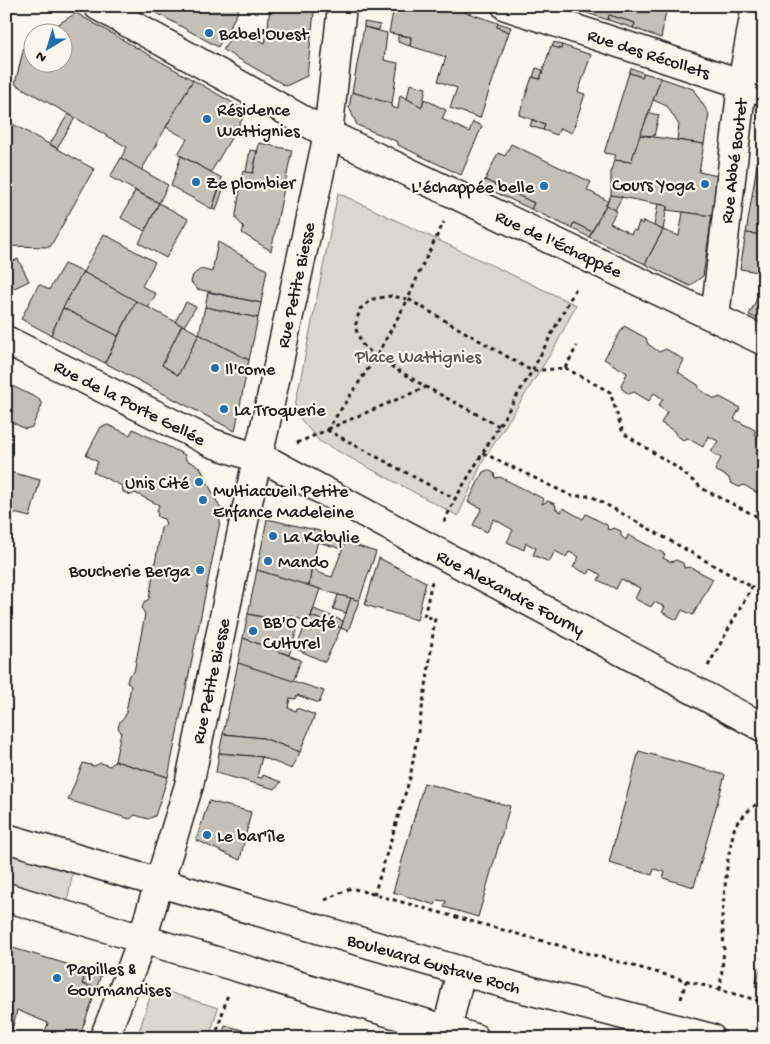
<svg xmlns="http://www.w3.org/2000/svg" width="770" height="1044" viewBox="0 0 770 1044" font-family="'Gochi Hand',sans-serif">
  <style>
    .green { fill: #dad7ce; stroke: #7b7a75 }
    .building { fill: #c3c0b8; stroke: #1c1c1c }
    .lines { fill: none; stroke-linecap: round; stroke-linejoin: round }
    .street-casing { stroke: #1c1c1c; stroke-width: 31 }
    .secondary-casing { stroke: #1c1c1c; stroke-width: 31 }
    .path { stroke: #1c1c1c; stroke-width: 3; stroke-dasharray: 4 4; stroke-linecap: butt }
    .street { stroke: #fbf7ec; stroke-width: 28 }
    .secondary { stroke: #fbf7ec; stroke-width: 28 }
    .poi-dot { fill: #1f6fb2; stroke: #fbf7ec; stroke-width: 2 }
    .labels { text-anchor: middle; stroke-width: 4.5; stroke-linejoin: round; paint-order: stroke }
    .poi-label { font-size: 18px; fill: #1c1c1c; stroke: #fbf7ec; text-anchor: start }
    .street-label { font-size: 18px; fill: #1c1c1c; stroke: #fbf7ec }
    .park-label { font-size: 18px; fill: #555451; stroke: #fbf7ec }
  </style>
  <rect width="100%" height="100%" fill="#fbf7ec"/>
  <filter id="ink" filterUnits="userSpaceOnUse"><feTurbulence type="fractalNoise" baseFrequency=".02" numOctaves="2"/><feDisplacementMap in="SourceGraphic" scale="10" xChannelSelector="R" yChannelSelector="G"/><feConvolveMatrix kernelMatrix="1 2 1 2 8 2 1 2 1" color-interpolation-filters="sRGB"/></filter>
  <g filter="url(#ink)">
    <g class="green">
      <polygon points="338,193 576,305 556,345 482,463 458,516 319,441 294,411"/>
      <polygon points="6,852 73,871 67,903 6,885"/>
      <polygon points="153,987 218,1008 209,1038 137,1038"/>
    </g>
    <g class="building">
      <polygon points="145,6 160,6 157,13"/>
      <polygon points="160,6 232,6 239,10 218,47 157,13"/>
      <polygon points="270,6 315,6 311,37 268,27"/>
      <polygon points="389,6 447,6 498,23 497,27 509,32 480,118 450,108 457,88 438,81 446,57 410,46 411,37 389,33 393,12 388,12"/>
      <polygon points="566,6 667,6 661,38 633,28 635,23 609,15 608,20"/>
      <polygon points="76,13 193,80 141,171 121,158 127,147 15,84 24,47 32,42 32,62 62,62 62,32 46,32"/>
      <polygon points="609,15 635,23 633,28 608,20"/>
      <polygon points="364,22 380,25 379,30 364,27"/>
      <polygon points="498,23 511,27 509,32 497,27"/>
      <polygon points="237,27 265,43 268,27 311,37 307,76 286,86 223,50"/>
      <polygon points="364,27 387,33 384,60 398,63 392,104 352,92"/>
      <polygon points="398,35 411,37 410,46 398,42"/>
      <polygon points="554,42 562,45 561,49 552,47"/>
      <polygon points="562,45 591,55 578,92 585,94 572,133 560,128 557,135 543,130 545,124 519,115 532,77 540,79 551,46 561,49"/>
      <polygon points="536,68 543,70 540,79 533,77"/>
      <polygon points="631,68 644,73 642,77 629,73"/>
      <polygon points="629,73 642,77 644,73 661,78 631,162 614,160 616,155 604,153"/>
      <polygon points="661,78 693,89 709,114 704,144 677,140 679,125 667,106 653,100"/>
      <polygon points="193,80 247,111 211,172 178,154 187,139 166,127"/>
      <polygon points="410,84 426,88 422,107 407,99"/>
      <polygon points="352,92 392,104 391,107 398,109 400,95 422,107 424,99 446,110 442,119 469,132 473,122 482,126 461,175 398,145 398,142 357,125 349,107"/>
      <polygon points="649,113 659,115 654,136 640,135"/>
      <polygon points="68,114 75,118 57,148 50,144"/>
      <polygon points="532,120 545,124 543,130 530,126"/>
      <polygon points="764,120 764,148 760,146"/>
      <polygon points="9,122 94,169 50,247 6,246 6,132"/>
      <polygon points="640,135 704,144 699,172 718,176 712,216 667,210 667,206 611,195 611,171 614,160 631,162"/>
      <polygon points="259,143 292,150 271,251 242,233 244,227 236,219 236,214 243,171 253,173"/>
      <polygon points="511,144 591,182 587,190 608,201 592,232 574,223 571,228 531,209 534,203 485,180 498,153 505,156"/>
      <polygon points="760,146 764,148 764,198 752,196"/>
      <polygon points="250,150 257,151 253,173 246,172"/>
      <polygon points="181,156 222,178 212,209 171,186"/>
      <polygon points="121,158 168,185 159,203 110,177"/>
      <polygon points="485,180 534,203 531,209 482,186"/>
      <polygon points="219,189 223,190 216,210 212,209"/>
      <polygon points="135,191 159,203 145,231 121,218"/>
      <polygon points="611,195 622,197 615,210 606,205"/>
      <polygon points="752,196 764,198 764,235 746,233"/>
      <polygon points="159,203 188,219 166,258 139,243"/>
      <polygon points="658,204 667,206 663,230 654,226"/>
      <polygon points="606,205 617,211 610,223 631,234 633,230 636,231 639,222 642,224 643,221 663,230 645,264 589,237"/>
      <polygon points="683,212 712,216 703,276 690,286 645,264 663,230 679,236"/>
      <polygon points="574,223 592,232 589,237 571,228"/>
      <polygon points="746,233 764,235 764,273 740,269"/>
      <polygon points="104,234 155,262 142,286 156,294 148,308 83,272"/>
      <polygon points="218,242 267,270 261,303 197,289 191,282 193,275 201,269 212,272"/>
      <polygon points="18,259 29,281 6,292 6,264"/>
      <polygon points="64,264 83,272 63,308 51,335 21,319 39,284 49,290"/>
      <polygon points="83,272 136,301 118,336 63,308"/>
      <polygon points="763,286 764,287 764,322 749,315"/>
      <polygon points="208,292 261,303 258,318 205,307"/>
      <polygon points="136,301 182,325 162,365 178,375 199,334 249,360 235,431 105,363"/>
      <polygon points="186,302 196,307 184,326 175,322"/>
      <polygon points="205,307 258,318 249,360 199,334"/>
      <polygon points="63,308 118,336 105,363 51,335"/>
      <polygon points="182,325 199,334 178,375 162,365"/>
      <polygon points="624,326 646,338 648,344 659,352 666,349 684,360 678,372 698,385 700,390 715,399 720,397 740,408 734,419 755,430 755,435 764,441 764,486 759,494 744,485 739,487 731,483 728,477 715,470 721,458 711,452 718,441 708,436 703,447 687,438 683,440 676,435 674,431 661,423 667,412 658,406 663,399 654,393 649,401 634,392 629,394 622,389 621,385 627,373 604,359"/>
      <polygon points="6,383 39,399 42,405 32,427 25,429 12,422 6,432"/>
      <polygon points="108,425 130,435 133,429 185,455 186,460 200,467 222,512 168,777 115,761 121,732 118,728 120,721 125,717 131,686 127,682 129,675 134,672 145,614 142,609 144,602 149,599 161,528 166,524 164,519 158,517 157,511 159,505 135,493 131,495 123,492 122,486 93,472 98,462 86,455 101,427"/>
      <polygon points="488,470 494,473 495,478 500,477 544,499 542,504 548,501 555,504 556,509 561,512 563,508 583,519 586,514 607,525 608,530 614,528 621,531 621,536 626,540 628,535 665,554 663,558 671,562 676,560 683,563 684,568 690,567 713,579 693,615 682,610 677,620 662,612 665,607 654,602 651,607 635,599 640,588 621,579 616,589 598,580 601,575 591,569 588,574 573,567 579,557 569,552 566,557 555,551 549,562 533,555 536,548 526,543 524,550 507,542 513,530 494,519 487,532 473,525 482,508 468,502 483,472"/>
      <polygon points="6,471 40,480 30,517 6,511"/>
      <polygon points="267,519 320,531 312,566 309,586 257,570"/>
      <polygon points="320,534 345,542 342,549 318,542"/>
      <polygon points="345,542 376,552 359,601 309,586 312,566 319,573 332,577"/>
      <polygon points="379,558 426,582 417,620 365,605"/>
      <polygon points="257,570 320,589 309,622 290,616 288,622 248,614"/>
      <polygon points="338,595 351,598 346,613 333,609"/>
      <polygon points="351,598 359,601 348,631 341,628"/>
      <polygon points="314,609 343,621 341,628 311,616"/>
      <polygon points="248,614 294,624 293,629 297,630 289,655 243,638"/>
      <polygon points="311,616 341,628 325,662 296,649 304,628 307,628"/>
      <polygon points="243,638 301,660 293,682 238,663"/>
      <polygon points="238,663 324,691 319,703 297,695 295,699 290,698 288,708 296,711 297,708 315,715 300,752 263,738 223,734"/>
      <polygon points="223,734 263,738 300,752 292,769 262,757 219,753"/>
      <polygon points="639,751 725,775 694,887 663,878 665,872 654,869 652,875 609,863 616,835"/>
      <polygon points="219,753 262,757 257,777 262,778 263,775 281,782 275,789 216,773"/>
      <polygon points="115,761 168,777 155,816 148,819 135,815 130,819 68,800 83,763 94,766 101,763 110,766"/>
      <polygon points="424,783 510,806 478,917 444,907 446,901 437,900 435,905 393,892"/>
      <polygon points="209,801 251,812 240,860 196,840"/>
      <polygon points="6,946 87,970 82,984 97,988 79,1038 43,1038 48,1023 17,1010 10,1038 6,1038"/>
      <polygon points="764,956 764,989 755,986"/>
      <polygon points="87,970 101,974 97,988 82,984"/>
      <polygon points="225,1025 269,1038 222,1038"/>
    </g>
    <g class="lines">
      <g class="street-casing">
        <g id="street">
          <polyline points="98,6 328,134 764,341"/>
          <polyline points="506,6 764,91"/>
          <polyline points="715,317 742,84 756,6"/>
          <polyline points="6,340 212,443 272,463 764,728"/>
          <polyline points="104,1038 132,967 142,939 189,785 257,459 264,431 328,134 342,6"/>
        </g>
      </g>
      <g class="secondary-casing">
        <g id="secondary">
          <polyline points="6,838 513,986 711,1038"/>
          <polyline points="6,897 142,939 475,1038"/>
          <polyline points="447,1029 461,971"/>
        </g>
      </g>
      <g class="path">
        <polyline points="565,368 577,346"/>
        <polyline points="499,426 426,387 376,357 408,299 532,371 565,368 610,392 623,433 676,467 703,489 764,520"/>
        <polyline points="328,429 426,387"/>
        <polyline points="327,430 455,499"/>
        <polyline points="297,443 327,430 376,357 362,344 355,327 360,309 373,299 391,296 408,299 423,264 444,222"/>
        <polyline points="483,453 572,496 591,496 752,587"/>
        <polyline points="444,522 455,499 532,371 577,286"/>
        <polyline points="708,666 752,587 764,579"/>
        <polyline points="374,895 410,778 428,674 434,625 435,618 424,617 432,581"/>
        <polyline points="325,900 351,888 764,1002"/>
        <polyline points="720,990 724,949 722,916 728,858 735,825 751,808 764,800"/>
        <polyline points="681,999 686,981"/>
        <polyline points="215,1038 228,994"/>
      </g>
      <use href="#street" class="street"/>
      <use href="#secondary" class="secondary"/>
    </g>
  </g>
  <g class="poi-dot">
    <circle cx="209" cy="33" r="5"/>
    <circle cx="207" cy="119" r="5"/>
    <circle cx="196" cy="182" r="5"/>
    <circle cx="705" cy="184" r="5"/>
    <circle cx="544" cy="186" r="5"/>
    <circle cx="215" cy="368" r="5"/>
    <circle cx="224" cy="409" r="5"/>
    <circle cx="199" cy="482" r="5"/>
    <circle cx="203" cy="500" r="5"/>
    <circle cx="273" cy="536" r="5"/>
    <circle cx="268" cy="561" r="5"/>
    <circle cx="200" cy="570" r="5"/>
    <circle cx="253" cy="631" r="5"/>
    <circle cx="207" cy="835" r="5"/>
    <circle cx="57" cy="978" r="5"/>
  </g>
  <g class="labels">
    <g class="poi-label">
      <text x="219" y="39">Babel'Ouest</text>
      <text x="217" y="115">Résidence<tspan x="217" dy="21">Wattignies</tspan></text>
      <text x="206" y="188">Ze plombier</text>
      <text x="695" y="190" text-anchor="end">Cours Yoga</text>
      <text x="534" y="192" text-anchor="end">L'échappée belle</text>
      <text x="225" y="374">Il'come</text>
      <text x="234" y="415">La Troquerie</text>
      <text x="189" y="488" text-anchor="end">Unis Cité</text>
      <text x="213" y="496">Multiaccueil Petite<tspan x="213" dy="21">Enfance Madeleine</tspan></text>
      <text x="283" y="542">La Kabylie</text>
      <text x="278" y="567">Mando</text>
      <text x="190" y="576" text-anchor="end">Boucherie Berga</text>
      <text x="263" y="627">BB'O Café<tspan x="263" dy="21">Culturel</tspan></text>
      <text x="217" y="841">Le bar'île</text>
      <text x="67" y="974">Papilles &amp;<tspan x="67" dy="21">Gourmandises</tspan></text>
    </g>
    <g class="street-label">
      <text transform="translate(649 53) rotate(18)" y="6">Rue des Récollets</text>
      <text transform="translate(733 161) rotate(-83)" y="6">Rue Abbé Boutet</text>
      <text transform="translate(559 243) rotate(25)" y="6">Rue de l'Échappée</text>
      <text transform="translate(295 285) rotate(-78)" y="6">Rue Petite Biesse</text>
      <text transform="translate(130 402) rotate(27)" y="6">Rue de la Porte Gellée</text>
      <text transform="translate(511 592) rotate(28)" y="6">Rue Alexandre Fourny</text>
      <text transform="translate(210 681) rotate(-78)" y="6">Rue Petite Biesse</text>
      <text transform="translate(434 963) rotate(16)" y="6">Boulevard Gustave Roch</text>
    </g>
    <g class="park-label">
      <text x="418" y="362">Place Wattignies</text>
    </g>
  </g>
  <rect width="770" height="1044" fill="none" stroke="#fbf7ec" stroke-width="25"/>
  <rect x="12" y="12" width="745" height="1019" fill="none" stroke="#1c1c1c" stroke-width="2" filter="url(#ink)"/>
  <g transform="translate(48 48) rotate(218)"><circle r="24" fill="#fbf7ec" stroke="#a29f99"/>
  <path d="M0-4L9 19L0 12L-9 19Z" fill="#1f6fb2"/>
  <text y="-8" font-size="14" font-weight="bold" text-anchor="middle" fill="#1c1c1c">N</text>
  </g>
</svg>
